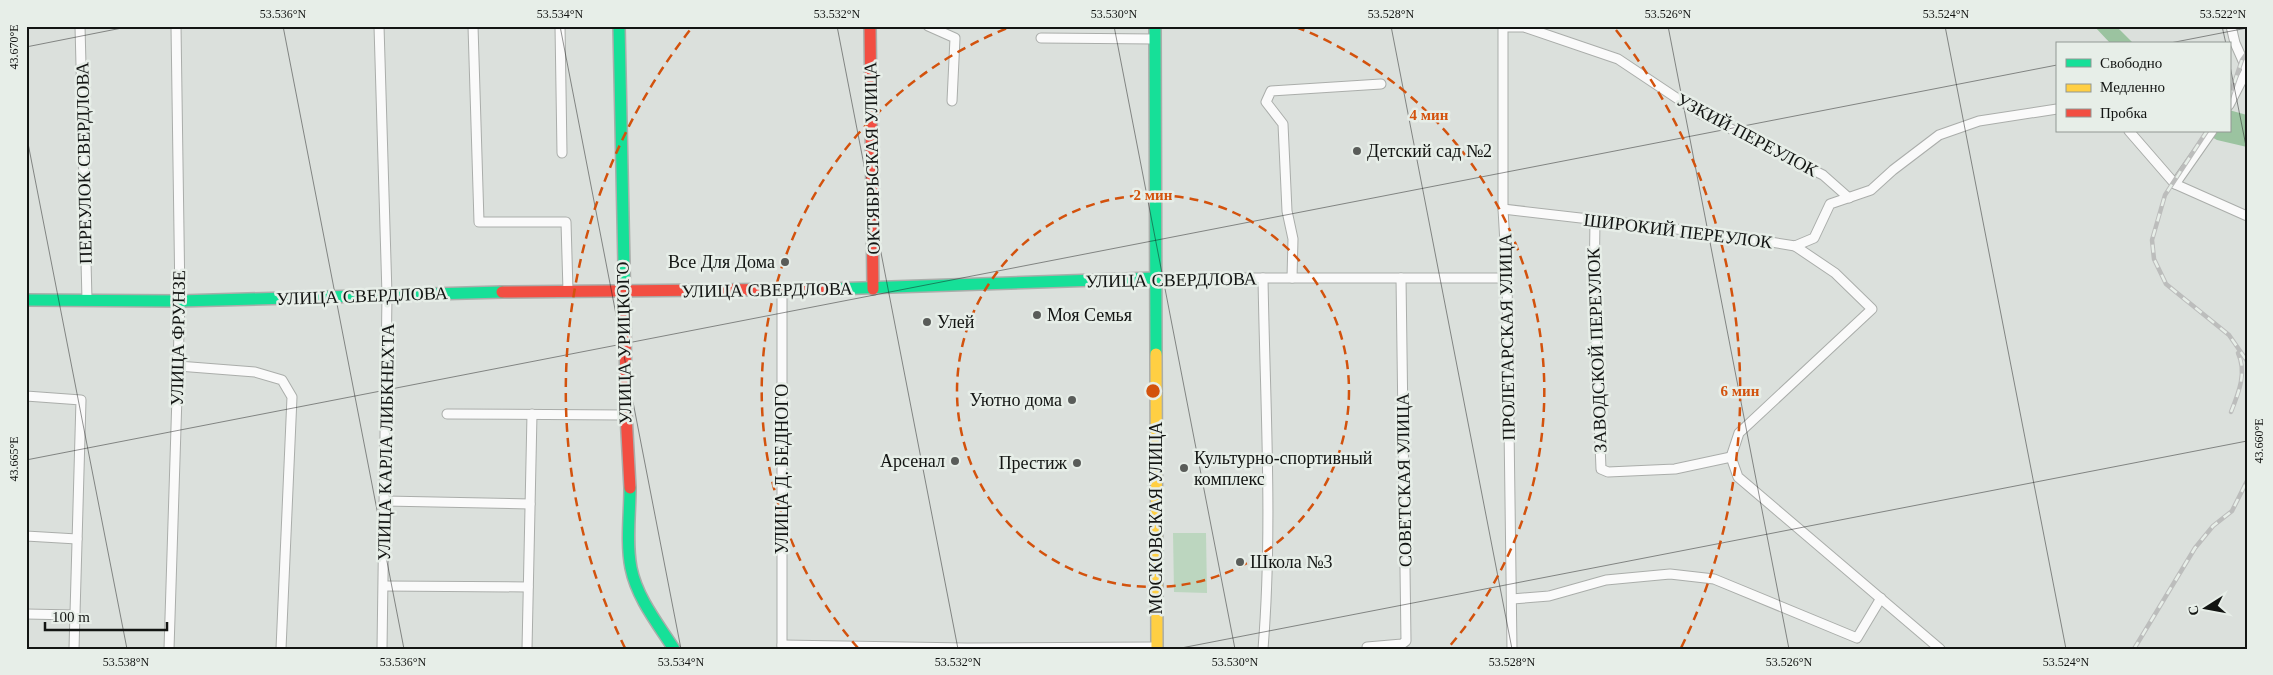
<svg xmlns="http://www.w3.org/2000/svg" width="2273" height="675" viewBox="0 0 2273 675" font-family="Georgia,serif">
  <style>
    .green { fill: #bcd6bf }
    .water { fill: #9bc3a0 }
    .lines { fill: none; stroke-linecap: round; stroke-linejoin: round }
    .street-casing { stroke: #aaadaa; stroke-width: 11 }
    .fast-casing { stroke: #aaadaa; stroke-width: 14 }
    .slow-casing { stroke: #aaadaa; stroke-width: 14 }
    .jam-casing { stroke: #aaadaa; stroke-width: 14 }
    .street { stroke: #fafafa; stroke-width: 9 }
    .fast { stroke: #16e098; stroke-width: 11 }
    .slow { stroke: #ffcf43; stroke-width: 11 }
    .jam { stroke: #f24e42; stroke-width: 11 }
    .rail-casing { stroke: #bcbdbc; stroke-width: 4.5 }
    .rail { stroke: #e7eee8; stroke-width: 2.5; stroke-dasharray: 8; stroke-linecap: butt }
    .ticks { fill: none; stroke: #131513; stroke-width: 1; stroke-opacity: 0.45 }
    .ring { fill: none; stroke: #d3520d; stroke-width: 2.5; stroke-dasharray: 9 6 }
    .poi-dot { fill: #595c59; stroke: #e7eee8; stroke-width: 2 }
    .labels { text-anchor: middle; stroke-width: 5; stroke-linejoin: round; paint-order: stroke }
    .street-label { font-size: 18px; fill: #131513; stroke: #e7eee8 }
    .poi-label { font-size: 18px; fill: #131513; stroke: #e7eee8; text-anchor: start }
    .centre { fill: #d3520d; stroke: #e7eee8; stroke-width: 2.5 }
    .ring-label { font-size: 15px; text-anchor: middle; font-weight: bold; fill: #d3520d; stroke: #e7eee8; stroke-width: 5; stroke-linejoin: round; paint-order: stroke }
    .neatline { fill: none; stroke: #131513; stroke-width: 2 }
    .ticks-label { font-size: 12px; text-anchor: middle; fill: #131513 }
  </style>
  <rect width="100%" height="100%" fill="#dbe0dc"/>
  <polygon class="green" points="1173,533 1206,533 1207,593 1174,592"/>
  <g class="water">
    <polygon points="2094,26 2116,26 2134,44 2111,44"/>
    <polygon points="2229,110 2247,115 2247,147 2217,140 2201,131 2229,131"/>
  </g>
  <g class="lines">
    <g class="street-casing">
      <g id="street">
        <polyline points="80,26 87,300"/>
        <polyline points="379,26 387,295 382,649"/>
        <polyline points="473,26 479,222 566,222 568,291"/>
        <polyline points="560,26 562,153"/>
        <polyline points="928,26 955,38 952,101"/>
        <polyline points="1503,26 1503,209 1507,278 1512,649"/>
        <polyline points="1503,27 1524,27 1618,59 1699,113 1823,175 1849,198"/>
        <polyline points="1041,38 1155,39"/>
        <polyline points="2229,105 2247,70 2235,43 2231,26"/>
        <polyline points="2129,131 2175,184 2247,216"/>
        <polyline points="2175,184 2212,131"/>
        <polyline points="1503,209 1728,235 1795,246 1814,238 1830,204 1871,190 1893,170 1939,135 1979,121 2057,109"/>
        <polyline points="1595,220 1594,292 1601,469 1608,472 1675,469 1731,457"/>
        <polyline points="1795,246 1835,273 1872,309 1739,433 1731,457 1738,477 1940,649"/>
        <polyline points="1155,278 1507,278"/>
        <polyline points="1292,278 1293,239 1287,211 1283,124 1266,102 1271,91 1381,84"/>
        <polyline points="178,366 255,372 282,380 292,397 281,649"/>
        <polyline points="26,396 81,400 74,649"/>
        <polyline points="447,414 624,415"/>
        <polyline points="385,501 530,504"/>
        <polyline points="26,536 77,539"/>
        <polyline points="384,586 528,587"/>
        <polyline points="1512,599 1549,596 1606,580 1670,574 1714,579 1857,638 1881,598"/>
        <polyline points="26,614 75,615"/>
        <polyline points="782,645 967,648 1157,647"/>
        <polyline points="1367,647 1402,644 1406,641 1401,278"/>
        <polyline points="169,649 180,301 176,26"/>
        <polyline points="527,649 532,414"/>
        <polyline points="782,649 782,290"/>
        <path d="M1263 649C1273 526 1265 402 1263 278"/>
      </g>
    </g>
    <g class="fast-casing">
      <g id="fast">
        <polyline points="619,26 625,314"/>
        <polyline points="1155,26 1156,354"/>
        <polyline points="832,289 1155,278"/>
        <polyline points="26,300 180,301 502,292"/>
        <path d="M630 488C630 514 626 542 631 568 637 598 658 624 674 649"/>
      </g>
    </g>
    <g class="slow-casing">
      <polyline id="slow" points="1156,354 1157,649"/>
    </g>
    <g class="jam-casing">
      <g id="jam">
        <polyline points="870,26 873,289"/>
        <polyline points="502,292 832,289"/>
        <polyline points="625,314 626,414 630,488"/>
      </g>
    </g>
    <use href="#street" class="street"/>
    <use href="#fast" class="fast"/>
    <use href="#slow" class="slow"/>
    <use href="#jam" class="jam"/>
    <g class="rail-casing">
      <g id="rail">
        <polyline points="2229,98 2242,60 2247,53"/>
        <polyline points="2207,131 2165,195 2152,240 2154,259 2166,284 2229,335 2247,361"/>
        <path d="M2231 412C2239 392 2247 372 2238 353"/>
        <polyline points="2134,649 2195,548 2213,526 2232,511 2247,481"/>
      </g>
    </g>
    <use href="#rail" class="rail"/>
  </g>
  <path class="ticks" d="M283 26 404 649M560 26 681 649M837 26 958 649M1114 26 1235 649M1391 26 1512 649M1668 26 1789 649M1945 26 2066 649M2222 26 2226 44M2165 44 2247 28M26 47 132 26M2229 61 2247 151M26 133 127 649M26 460 2057 65M1176 649 2247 441"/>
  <g class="ring">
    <circle cx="1153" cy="391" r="196"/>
    <path d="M858 648A391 391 0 0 1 1010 27M1296 27A391 391 0 0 1 1448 648"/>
    <path d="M625 648A587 587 0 0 1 690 30M1616 30A587 587 0 0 1 1681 648"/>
  </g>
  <g class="poi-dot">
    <circle cx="1357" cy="151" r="5"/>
    <circle cx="785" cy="262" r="5"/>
    <circle cx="1037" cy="315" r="5"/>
    <circle cx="927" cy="322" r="5"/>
    <circle cx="1072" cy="400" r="5"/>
    <circle cx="955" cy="461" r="5"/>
    <circle cx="1077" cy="463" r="5"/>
    <circle cx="1184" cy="468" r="5"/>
    <circle cx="1240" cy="562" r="5"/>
  </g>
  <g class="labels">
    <g class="street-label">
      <text transform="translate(1747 135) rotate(28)" y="6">УЗКИЙ ПЕРЕУЛОК</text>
      <text transform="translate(872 158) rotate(-91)" y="6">ОКТЯБРЬСКАЯ УЛИЦА</text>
      <text transform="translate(84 163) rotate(-91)" y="6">ПЕРЕУЛОК СВЕРДЛОВА</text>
      <text transform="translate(1678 231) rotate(7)" y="6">ШИРОКИЙ ПЕРЕУЛОК</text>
      <text transform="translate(1171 280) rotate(-1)" y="6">УЛИЦА СВЕРДЛОВА</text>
      <text transform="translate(767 290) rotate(-1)" y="6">УЛИЦА СВЕРДЛОВА</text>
      <text transform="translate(362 296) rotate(-2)" y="6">УЛИЦА СВЕРДЛОВА</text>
      <text transform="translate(1507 337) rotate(-91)" y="6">ПРОЛЕТАРСКАЯ УЛИЦА</text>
      <text transform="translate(178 338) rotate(-89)" y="6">УЛИЦА ФРУНЗЕ</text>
      <text transform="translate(624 343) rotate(-91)" y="6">УЛИЦА УРИЦКОГО</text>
      <text transform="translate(1597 350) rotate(-92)" y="6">ЗАВОДСКОЙ ПЕРЕУЛОК</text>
      <text transform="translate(386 442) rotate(-89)" y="6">УЛИЦА КАРЛА ЛИБКНЕХТА</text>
      <text transform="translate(782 469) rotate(-90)" y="6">УЛИЦА Д. БЕДНОГО</text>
      <text transform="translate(1404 480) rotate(-91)" y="6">СОВЕТСКАЯ УЛИЦА</text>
      <text transform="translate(1156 518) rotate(-90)" y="6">МОСКОВСКАЯ УЛИЦА</text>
    </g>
    <g class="poi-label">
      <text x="1367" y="157">Детский сад №2</text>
      <text x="775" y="268" text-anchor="end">Все Для Дома</text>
      <text x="1047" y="321">Моя Семья</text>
      <text x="937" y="328">Улей</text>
      <text x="1062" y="406" text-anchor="end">Уютно дома</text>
      <text x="1194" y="464">Культурно-спортивный<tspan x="1194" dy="21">комплекс</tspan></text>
      <text x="945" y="467" text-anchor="end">Арсенал</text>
      <text x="1067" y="469" text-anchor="end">Престиж</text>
      <text x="1250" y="568">Школа №3</text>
    </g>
  </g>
  <circle cx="1153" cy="391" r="8" class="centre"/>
  <g class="ring-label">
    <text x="1429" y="120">4 мин</text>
    <text x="1153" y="200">2 мин</text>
    <text x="1740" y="396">6 мин</text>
  </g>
  <rect width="2273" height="675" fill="none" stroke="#e7eee8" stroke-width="55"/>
  <rect x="2056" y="42" width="175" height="90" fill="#e7eee8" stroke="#929793"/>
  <rect x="2066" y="59" width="25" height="8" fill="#16e098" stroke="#929793"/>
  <text x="2100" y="68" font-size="15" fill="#131513">Свободно</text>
  <rect x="2066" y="84" width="25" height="8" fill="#ffcf43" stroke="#929793"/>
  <text x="2100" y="92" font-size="15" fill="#131513">Медленно</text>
  <rect x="2066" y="109" width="25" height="8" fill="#f24e42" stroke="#929793"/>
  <text x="2100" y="118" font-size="15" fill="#131513">Пробка</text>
  <g transform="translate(2206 608) rotate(259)" stroke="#e7eee8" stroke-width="4" paint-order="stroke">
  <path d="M0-4L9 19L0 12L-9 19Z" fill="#131513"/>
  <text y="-8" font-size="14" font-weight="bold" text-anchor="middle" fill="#131513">С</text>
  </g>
  <path d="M45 622v8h122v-8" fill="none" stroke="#131513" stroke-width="2.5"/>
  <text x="52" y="622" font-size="15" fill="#131513" stroke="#e7eee8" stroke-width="4" paint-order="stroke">100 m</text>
  <rect x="28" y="28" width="2218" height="620" class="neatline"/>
  <g class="ticks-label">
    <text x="283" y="18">53.536°N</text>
    <text x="560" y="18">53.534°N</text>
    <text x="837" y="18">53.532°N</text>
    <text x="1114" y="18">53.530°N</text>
    <text x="1391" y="18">53.528°N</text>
    <text x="1668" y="18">53.526°N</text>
    <text x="1946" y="18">53.524°N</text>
    <text x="2223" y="18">53.522°N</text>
    <text transform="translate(14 47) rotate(-90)" y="4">43.670°E</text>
    <text transform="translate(2259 441) rotate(-90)" y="4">43.660°E</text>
    <text transform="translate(14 459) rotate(-90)" y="4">43.665°E</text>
    <text x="126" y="666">53.538°N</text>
    <text x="403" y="666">53.536°N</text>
    <text x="681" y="666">53.534°N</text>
    <text x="958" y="666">53.532°N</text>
    <text x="1235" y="666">53.530°N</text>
    <text x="1512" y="666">53.528°N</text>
    <text x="1789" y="666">53.526°N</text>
    <text x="2066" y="666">53.524°N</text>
  </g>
</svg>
